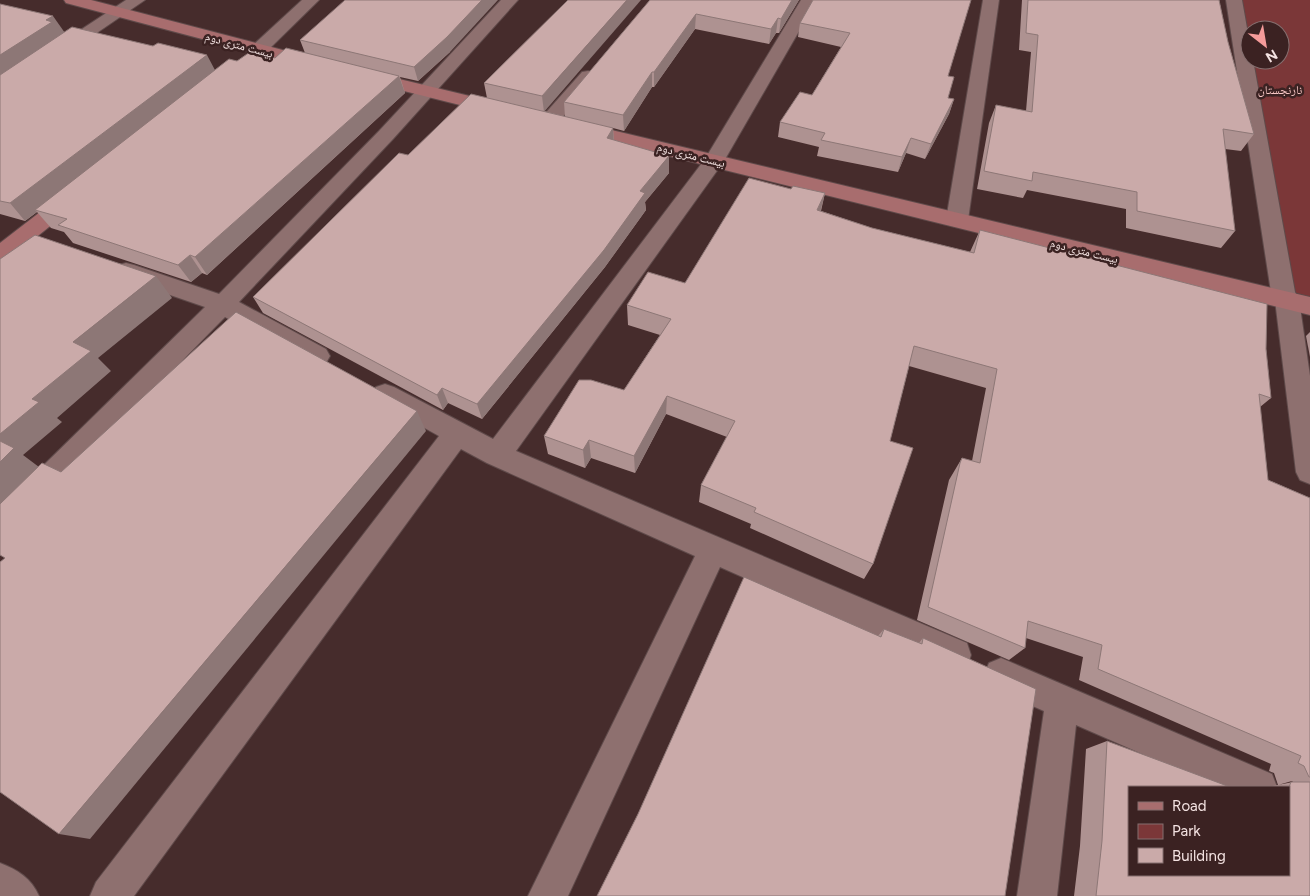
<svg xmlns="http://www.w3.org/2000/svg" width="1310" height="896" viewBox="0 0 1310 896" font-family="Figtree,'Noto Naskh Arabic',sans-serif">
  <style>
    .green { fill: #7b3738; fill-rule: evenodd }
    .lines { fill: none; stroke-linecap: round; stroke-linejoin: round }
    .street-casing { stroke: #5f4a4a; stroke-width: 2 }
    .secondary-casing { stroke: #5f4a4a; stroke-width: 2 }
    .street { fill: #8e706f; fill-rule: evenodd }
    .secondary { fill: #a86d6e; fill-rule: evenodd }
    .wall { fill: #ae9291 }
    .shaded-wall { fill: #8d7776 }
    .building { fill: #caaaa9; stroke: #8d7776 }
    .labels { text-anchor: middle; stroke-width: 5; stroke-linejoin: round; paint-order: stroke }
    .far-street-label { font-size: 12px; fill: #f4e3e2; stroke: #3b2222 }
    .far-park-label { font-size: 12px; fill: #f9c8c6; stroke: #3b2222 }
  </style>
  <rect width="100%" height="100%" fill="#462c2c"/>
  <path class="green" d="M1234 0H1310V298L1283 292ZM1250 30H1280V60H1250Z"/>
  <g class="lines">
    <g class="street-casing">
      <g id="street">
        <polygon points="126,0 145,0 6,95 0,96 0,83"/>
        <polygon points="302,0 319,0 264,54 252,54 249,50 252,46"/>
        <polygon points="501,0 518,0 393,139 239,302 326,349 330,356 326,363 317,366 308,363 225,317 10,536 0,540 0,508 205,307 118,277 115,271 118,265 126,263 134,265 219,294 379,131"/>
        <polygon points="801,0 817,0 724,161 516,451 967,643 971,655 967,667 955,671 720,567 568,896 528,896 695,556 487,463 461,449 134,896 90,896 96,882 439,436 376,401 372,394 376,387 385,384 394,387 493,439 705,159"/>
        <polygon points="983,0 999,0 968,220 965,225 957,227 949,225 946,220"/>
        <polygon points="1226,0 1242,0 1250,45 1250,60 1253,60 1295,292 1299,300 1310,376 1310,484 1300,480 1296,472 1275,300 1271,292"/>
        <polygon points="588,71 594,72 597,76 594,80 556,125 542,125 539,121 542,117 582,72"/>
        <polygon points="1001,658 1272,774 1277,787 1218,787 1076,725 1057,896 1017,896 1044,711 989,687 984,675 989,663"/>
        <path d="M0 863C18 870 31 878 39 896H0Z"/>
      </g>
    </g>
    <g class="secondary-casing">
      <g id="secondary">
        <polygon points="64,0 91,0 321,60 324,64 321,68 315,69 66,3"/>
        <polygon points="366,71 507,105 509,109 507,113 500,115 360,80 357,76 360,72"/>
        <polygon points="578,122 1310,297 1310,315 571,132 568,128 571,124"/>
        <polygon points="73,190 80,192 83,197 80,202 8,260 0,263 0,243 66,192"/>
      </g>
    </g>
    <use href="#street" class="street"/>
    <use href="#secondary" class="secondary"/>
  </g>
  <g class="wall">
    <polygon points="568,0 544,111 565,117 564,102 650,0 799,0 779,33 776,33 769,44 695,29 654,87 652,87 624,131 613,128 614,140 669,173 645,202 646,210 605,267 482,419 448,403 443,410 263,313 253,297 408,155 487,98 484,83"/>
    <polygon points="813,0 948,76 948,98 954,99 949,114 925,159 906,153 898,172 817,156 819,147 778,137 780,122 812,95 841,47 798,37 800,23"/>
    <polygon points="1022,0 1219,0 1228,42 1254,134 1241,151 1225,149 1235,231 1221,248 1126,228 1126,209 1027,190 1023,198 977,189 989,123 996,105 1026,111 1031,52 1019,50"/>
    <polygon points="0,4 64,32 215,70 237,61 275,58 305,53 300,40 450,52 418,81 400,77 405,93 207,275 202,273 191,282 73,243 64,232 51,228 37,212 25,221 0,214"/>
    <polygon points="791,189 825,193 821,211 872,228 970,252 980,230 1266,349 1271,398 1260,407 1268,480 1310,498 1310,896 1074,896 1080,846 1086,749 1107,741 1289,875 1289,787 1268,787 1293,782 1292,781 1278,785 1274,773 1269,771 1271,764 1079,680 1083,657 1026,638 1025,648 1009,660 917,620 949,480 962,458 972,461 986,388 909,366 890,441 873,564 864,579 750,528 751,524 699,502 701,485 727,437 666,414 635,473 591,458 585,468 548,454 544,436 624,390 660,335 628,325 627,305 685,283"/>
    <polygon points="1310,332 1310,357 1306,336"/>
    <polygon points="884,629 919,643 923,638 1005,896 878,636"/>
  </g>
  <g class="shaded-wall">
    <polygon points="482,0 498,0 450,52 418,81 414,67"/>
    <polygon points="627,0 641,0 544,112 542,96"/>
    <polygon points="792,0 799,0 779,33 781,19"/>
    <polygon points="696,14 695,29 654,87 654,72"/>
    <polygon points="53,16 65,33 0,81 0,55 46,20"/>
    <polygon points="778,18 776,33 769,44 771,29"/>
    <polygon points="207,55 216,72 35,210 37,212 25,221 10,203"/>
    <polygon points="652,72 652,87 624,131 623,115"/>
    <polygon points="399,76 405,93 207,275 195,257"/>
    <polygon points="954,99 949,114 925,159 931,144"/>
    <polygon points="613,128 614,145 607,138"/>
    <polygon points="911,138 906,153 898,172 902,157"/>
    <polygon points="669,156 669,173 645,202 646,210 605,267 482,419 477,404 640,191"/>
    <polygon points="825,193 820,213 817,210"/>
    <polygon points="190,255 202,273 191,282 178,265"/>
    <polygon points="156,276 172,298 98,358 111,371 57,418 62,422 23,455 39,467 0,505 0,434 32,399 73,342"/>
    <polygon points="442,388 448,403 443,410 437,395"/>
    <polygon points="667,396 666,414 635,473 634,456"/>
    <polygon points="417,411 426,431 90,839 59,834"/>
    <polygon points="589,440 591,458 585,468 583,450"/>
  </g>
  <g class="building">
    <polygon points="345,0 482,0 447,37 414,67 300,40"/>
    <polygon points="568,0 627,0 542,96 484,83"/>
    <polygon points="650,0 792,0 781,19 778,18 771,29 696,14 654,72 652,72 623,115 564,102"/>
    <polygon points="813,0 971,0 948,76 954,77 948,98 954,99 931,144 911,138 902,157 821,140 825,133 780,122 800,92 812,95 850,33 800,23"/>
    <polygon points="1028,0 1219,0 1228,42 1254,134 1223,129 1235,231 1137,211 1137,192 1033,172 1032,181 984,171 996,105 1032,112 1038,35 1026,33"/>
    <polygon points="0,4 53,16 46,20 52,22 0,55"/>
    <polygon points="72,27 153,46 158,43 207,55 10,203 0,201 0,75"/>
    <polygon points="286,48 399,76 195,257 190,255 178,265 58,225 67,219 35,210 229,59 237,61 250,52 275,58"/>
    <polygon points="471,94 613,128 607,138 669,156 640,191 645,193 604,250 477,404 442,388 437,395 253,297 399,153 408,155"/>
    <polygon points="749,178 791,189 793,186 825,193 817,210 872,228 974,253 980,230 1267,304 1266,349 1271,398 1259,394 1268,480 1310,498 1310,777 1309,777 1304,766 1298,763 1301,756 1098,669 1102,645 1028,621 1025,648 928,607 960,463 962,458 980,463 997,369 914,346 890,441 913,448 873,564 754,512 756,508 701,485 735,421 667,396 634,456 589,440 583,450 544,436 579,380 591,380 624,390 671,319 627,305 648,272 685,283"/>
    <polygon points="35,235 156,276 73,342 91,351 32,399 39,402 0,434 0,259"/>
    <polygon points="236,312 417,411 59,834 0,792 0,562 5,558 0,555 0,504 42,463 61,472"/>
    <polygon points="0,441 14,448 0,462"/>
    <polygon points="744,577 881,637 884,629 922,644 923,638 1036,689 1005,896 597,896 638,814"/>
    <polygon points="1107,741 1230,787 1129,787 1129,875 1289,875 1289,787 1291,782 1310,782 1310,896 1096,896 1102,841"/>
  </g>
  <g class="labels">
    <g class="far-street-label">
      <text transform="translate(239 45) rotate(15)" y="4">بیست متری دوم</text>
      <text transform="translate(691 155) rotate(14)" y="4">بیست متری دوم</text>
      <text transform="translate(1084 251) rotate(14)" y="4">بیست متری دوم</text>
    </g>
    <g class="far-park-label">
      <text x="1280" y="94">نارنجستان</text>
    </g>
  </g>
  <rect x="1128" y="786" width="162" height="90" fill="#3b2222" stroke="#856f6f"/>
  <rect x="1138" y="802" width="25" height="8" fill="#a86d6e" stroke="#856f6f"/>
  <text x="1172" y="811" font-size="15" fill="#f4e3e2">Road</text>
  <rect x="1138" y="824" width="25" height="15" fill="#7b3738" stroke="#856f6f"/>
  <text x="1172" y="836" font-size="15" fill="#f4e3e2">Park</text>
  <rect x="1138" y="848" width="25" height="15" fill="#caaaa9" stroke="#856f6f"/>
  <text x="1172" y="861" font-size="15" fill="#f4e3e2">Building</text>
  <g transform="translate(1265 45) rotate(149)"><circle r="24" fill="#3b2222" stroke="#856f6f"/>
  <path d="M0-4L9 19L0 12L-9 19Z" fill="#f59b9a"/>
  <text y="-8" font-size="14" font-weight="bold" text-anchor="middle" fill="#f4e3e2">N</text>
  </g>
</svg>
